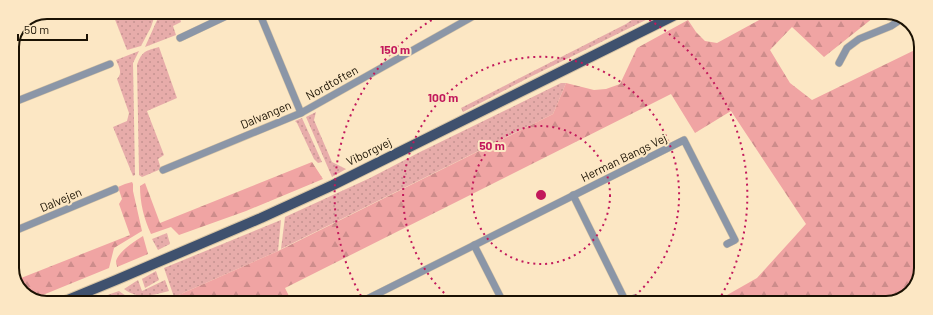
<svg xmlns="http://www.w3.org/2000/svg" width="933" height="315" viewBox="0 0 933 315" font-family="Barlow,sans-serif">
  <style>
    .grass { fill: url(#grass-dots) }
    .forest { fill: url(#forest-firs) }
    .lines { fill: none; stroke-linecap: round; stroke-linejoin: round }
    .minor-casing { stroke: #d8c5a5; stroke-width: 8 }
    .primary-casing { stroke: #d8c5a5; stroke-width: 12 }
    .minor { stroke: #8b96a7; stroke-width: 7 }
    .primary { stroke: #3f516e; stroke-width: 10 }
    .ring { fill: none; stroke: #c2185b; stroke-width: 2; stroke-dasharray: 2 4 }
    .labels { text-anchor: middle; stroke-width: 4; stroke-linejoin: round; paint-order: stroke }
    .street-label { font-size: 12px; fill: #1b1203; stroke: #fce7c4 }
    .rim { fill: none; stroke: #1b1203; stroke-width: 2 }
    .centre { fill: #c2185b; stroke: #fce7c4; stroke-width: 2 }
    .ring-label { font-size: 12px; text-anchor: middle; font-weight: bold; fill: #c2185b; stroke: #fce7c4; stroke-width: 4; stroke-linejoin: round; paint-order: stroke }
  </style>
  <defs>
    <pattern id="grass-dots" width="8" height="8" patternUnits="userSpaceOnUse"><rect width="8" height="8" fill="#e7acaa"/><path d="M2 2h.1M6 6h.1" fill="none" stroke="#c69391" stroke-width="1.8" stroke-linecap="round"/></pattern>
    <pattern id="forest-firs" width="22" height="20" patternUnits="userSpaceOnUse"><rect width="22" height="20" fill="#f0a4a3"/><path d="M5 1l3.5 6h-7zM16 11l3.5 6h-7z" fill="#cd8c8b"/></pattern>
  </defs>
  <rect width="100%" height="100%" fill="#fce7c4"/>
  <g class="grass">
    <polygon points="112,12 156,12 151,27 141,46 127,50"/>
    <polygon points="160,12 178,12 181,22 173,26 176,35 145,47 158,18"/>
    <polygon points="642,13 660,13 528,78 463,112 461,108 626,24"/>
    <path d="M159 47 177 98 147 111 164 155 158 159 161 169 142 177 139 175V172L137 65C142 51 145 51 159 47Z"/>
    <path d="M139 51 133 63 135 175 133 176 113 127 127 121 129 113 117 79C123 73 119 67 116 60Z"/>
    <polygon points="561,83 566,83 553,114 281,249 285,217 370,178 420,152"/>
    <polygon points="316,112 314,120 332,162 346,169 332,177 306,117"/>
    <polygon points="302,118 322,162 318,163 314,159 297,123 295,121"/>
    <polygon points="281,220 278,251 174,297 164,268"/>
    <polygon points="167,233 170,244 158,250 152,239"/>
    <polygon points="156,271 159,280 145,288 142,279"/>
    <path d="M138 280 142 291 165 280 169 291C152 295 139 300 124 289Z"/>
    <path d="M119 291C126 297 136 300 146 300 153 300 161 296 168 295L171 299 165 301H90Z"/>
  </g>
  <g class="forest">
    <polygon points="760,13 878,14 824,57 792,27 770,50 790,83 812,100 921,47 919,279 907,296 887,303 713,303 757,278 806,224 731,111 695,133 671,94 285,288 292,302 165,301 278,251 553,114 566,83 594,90 606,89 620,84 637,48 688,20 696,32 705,41 717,43 761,19"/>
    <path d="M312 162 323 179 246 211 179 235 171 227 151 234C144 219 140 203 140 186L145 183 160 223Z"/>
    <polygon points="132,182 133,184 133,191 142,231 114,248 109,268 33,299 19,290 16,280 130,235 119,204 122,199 118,187 125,184"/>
    <path d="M143 236 148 254 117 267C117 265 116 263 116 261 119 251 135 241 143 236Z"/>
  </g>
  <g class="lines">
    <g class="minor-casing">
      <g id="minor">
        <polyline points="259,12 301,113"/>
        <polyline points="180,38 235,12"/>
        <polyline points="839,63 847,48 859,39 891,26 903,18"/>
        <polyline points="12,103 110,64"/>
        <polyline points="163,170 301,113 479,13"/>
        <polyline points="573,195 626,302 635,298"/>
        <polyline points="12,232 115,189"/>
        <polyline points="474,245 503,302"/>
        <polyline points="361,302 684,140 735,240 727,244"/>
      </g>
    </g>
    <g class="primary-casing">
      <polyline id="primary" points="65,301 116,280 261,218 333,185 679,13"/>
    </g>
    <use href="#minor" class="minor"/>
    <use href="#primary" class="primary"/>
  </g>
  <g class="ring">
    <circle cx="541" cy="195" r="69"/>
    <path d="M453 301A138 138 0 1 1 628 302"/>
    <path d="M364 301A206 206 0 0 1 444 13M639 14A206 206 0 0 1 717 303"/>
  </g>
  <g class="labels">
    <g class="street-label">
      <text transform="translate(332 83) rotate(-29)" y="4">Nordtoften</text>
      <text transform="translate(266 115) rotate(-23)" y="4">Dalvangen</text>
      <text transform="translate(369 152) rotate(-26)" y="4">Viborgvej</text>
      <text transform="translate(624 158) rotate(-26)" y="4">Herman Bangs Vej</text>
      <text transform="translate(61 200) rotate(-23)" y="4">Dalvejen</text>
    </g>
  </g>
  <path d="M0 0H933V315H0ZM47 19H886A28 28 0 0 1 914 47V268A28 28 0 0 1 886 296H47A28 28 0 0 1 19 268V47A28 28 0 0 1 47 19Z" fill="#fce7c4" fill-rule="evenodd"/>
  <path class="rim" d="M47 19H886A28 28 0 0 1 914 47V268A28 28 0 0 1 886 296H47A28 28 0 0 1 19 268V47A28 28 0 0 1 47 19Z"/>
  <circle cx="541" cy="195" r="6" class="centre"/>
  <g class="ring-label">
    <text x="395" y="54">150 m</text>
    <text x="443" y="102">100 m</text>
    <text x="492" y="150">50 m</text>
  </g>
  <path d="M18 34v6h69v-6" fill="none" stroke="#1b1203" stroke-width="2"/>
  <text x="24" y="34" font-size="12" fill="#1b1203" stroke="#fce7c4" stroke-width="3" paint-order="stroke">50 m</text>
</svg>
